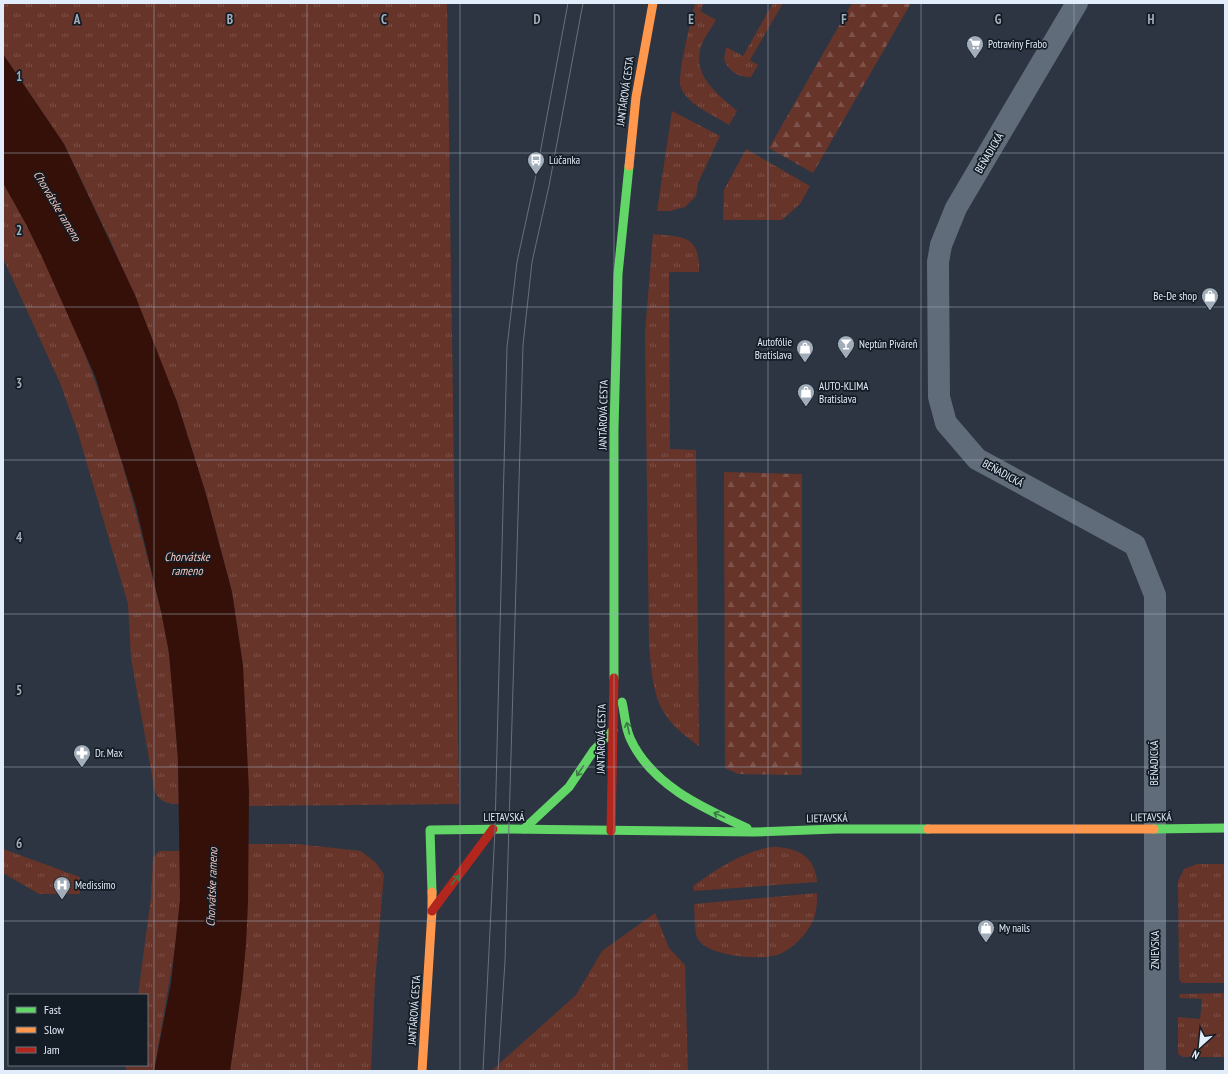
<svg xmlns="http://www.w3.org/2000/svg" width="1228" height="1074" viewBox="0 0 1228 1074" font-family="'PT Sans Narrow',sans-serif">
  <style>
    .grass { fill: url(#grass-tufts) }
    .forest { fill: url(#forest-firs) }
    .water { fill: #351009 }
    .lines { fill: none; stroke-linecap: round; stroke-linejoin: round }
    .street { stroke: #606c7a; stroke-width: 22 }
    .fast { stroke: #63d668; stroke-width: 9 }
    .slow { stroke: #ff974d; stroke-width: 9 }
    .jam { stroke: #b3261e; stroke-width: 9 }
    .tram { stroke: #68707c; stroke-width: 1 }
    .oneway { stroke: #3c7946 }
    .grid { fill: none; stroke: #a2adba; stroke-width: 1; stroke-opacity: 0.55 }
    .labels { text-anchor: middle; stroke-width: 3.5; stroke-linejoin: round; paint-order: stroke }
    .poi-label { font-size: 11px; fill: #e2edfb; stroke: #141c25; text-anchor: start }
    .street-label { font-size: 11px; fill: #e2edfb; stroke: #141c25 }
    .water-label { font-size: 12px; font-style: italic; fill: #f7c6ba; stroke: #141c25 }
    .grid-label { font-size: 13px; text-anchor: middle; font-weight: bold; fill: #a2adba; stroke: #141c25; stroke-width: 3.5; stroke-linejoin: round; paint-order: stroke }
  </style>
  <defs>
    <pattern id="grass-tufts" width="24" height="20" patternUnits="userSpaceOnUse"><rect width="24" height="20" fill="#67342a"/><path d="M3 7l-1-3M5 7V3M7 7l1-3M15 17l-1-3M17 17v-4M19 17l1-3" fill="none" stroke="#7c524a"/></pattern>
    <pattern id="forest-firs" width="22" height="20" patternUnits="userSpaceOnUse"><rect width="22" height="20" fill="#67342a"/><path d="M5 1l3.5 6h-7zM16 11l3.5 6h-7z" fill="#7c524a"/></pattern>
  </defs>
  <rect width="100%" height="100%" fill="#2c3541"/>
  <g class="grass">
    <polygon points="3,3 447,3 459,804 249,806 243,666 232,592 206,494 177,402 112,244 64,144 3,54"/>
    <path d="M695 3H704L700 11 716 20C711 29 702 40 700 50 694 78 719 95 737 111L729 125C714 115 689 106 681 88 676 77 692 18 695 3Z"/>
    <path d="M773 3H783L750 60 758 65 751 77C739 78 728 71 724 59L726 47 743 56Z"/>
    <polygon points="672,111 720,136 698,183 696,196 685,207 670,211 657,211"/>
    <polygon points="746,149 810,186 800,204 782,220 723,220 724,190"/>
    <path d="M3 183C27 222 46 264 65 306 99 384 124 462 144 545 153 581 164 617 169 654 175 704 178 754 179 804 168 804 160 802 155 792L131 658 128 604 78 433 60 383 3 258Z"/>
    <path d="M653 234C684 237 700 235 699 272H669L670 449 696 450 699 746C655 715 654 697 649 646L645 333Z"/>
    <path d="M248 844H297L361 851 375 862 384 874 375 981 371 1071H230C242 995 248 921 248 844Z"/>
    <path d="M772 847C797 847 815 856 817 882L694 891 693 886C717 869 742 851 772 847Z"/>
    <polygon points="3,849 80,877 80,894 39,894 3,873"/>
    <polygon points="159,851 180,851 180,900 176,942 154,1071 127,1071 125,1065 147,1065 147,995 138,995 151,897 153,857"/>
    <polygon points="1197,864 1225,864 1225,983 1182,983 1179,979 1178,881 1184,869"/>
    <path d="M817 893C817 900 817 908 815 915 811 930 796 946 782 953 766 962 705 957 697 937 694 928 695 914 694 904Z"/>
    <polygon points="655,913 669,948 685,965 688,1071 491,1071 576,995 602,951"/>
    <polygon points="1225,993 1225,1057 1183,1057 1178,1054 1178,1017 1200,1019 1202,999 1179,998 1180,994"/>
  </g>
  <g class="forest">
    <polygon points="852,3 911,3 813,173 769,148"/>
    <polygon points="724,472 802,474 802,775 738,774 725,768"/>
  </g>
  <polygon class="water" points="3,54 64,144 135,295 177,402 206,494 232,592 243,666 249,792 248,903 246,944 242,988 230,1071 154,1071 171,983 180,900 178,758 169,653 161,611 136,507 95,376 42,257 26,224 3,183"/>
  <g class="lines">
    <polyline class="street" points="1077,3 956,208 941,245 938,262 939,397 946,423 977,459 1135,545 1155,595 1155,1071"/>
    <g class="fast">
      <polyline points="614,678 614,429 618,274 629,166"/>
      <path d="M622 702C625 714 625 727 630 738 651 785 703 808 747 828"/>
      <polyline points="524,829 569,787 594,750 613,730"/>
      <polyline points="1154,829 1225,828"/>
      <polyline points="432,892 430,830 509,829 754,832 836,829 928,829"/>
    </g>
    <g class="slow">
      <polyline points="629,166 636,97 653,3"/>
      <polyline points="928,829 1154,829"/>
      <polyline points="422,1071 432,911 432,892"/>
    </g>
    <g class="jam">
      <polyline points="611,831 614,678"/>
      <polyline points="432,911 493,829"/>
    </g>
    <g class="tram">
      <polyline points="483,1071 495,829 507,347 517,262 536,175 568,3"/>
      <polyline points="498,1071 505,961 523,345 532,262 549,186 583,3"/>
    </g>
  </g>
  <defs><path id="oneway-shaft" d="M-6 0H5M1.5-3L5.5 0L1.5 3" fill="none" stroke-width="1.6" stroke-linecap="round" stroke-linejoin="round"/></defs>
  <g class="oneway">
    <use href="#oneway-shaft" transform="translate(628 728) rotate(-103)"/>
    <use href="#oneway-shaft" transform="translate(580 771) rotate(124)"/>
    <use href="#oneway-shaft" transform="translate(719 815) rotate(-155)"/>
    <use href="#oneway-shaft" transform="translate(455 880) rotate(-53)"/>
  </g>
  <path class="grid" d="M154 3V1071M307 3V1071M460 3V1071M614 3V1071M768 3V1071M921 3V1071M1074 3V1071M3 153H1225M3 307H1225M3 460H1225M3 614H1225M3 767H1225M3 921H1225"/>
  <defs>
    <g id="supermarket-pin" transform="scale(0.9)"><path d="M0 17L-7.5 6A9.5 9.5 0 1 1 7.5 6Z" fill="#a2adba" stroke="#141c25"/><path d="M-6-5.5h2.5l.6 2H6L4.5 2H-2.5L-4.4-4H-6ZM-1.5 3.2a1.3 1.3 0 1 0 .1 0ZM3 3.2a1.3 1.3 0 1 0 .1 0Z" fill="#fff"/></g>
    <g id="bus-pin" transform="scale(0.9)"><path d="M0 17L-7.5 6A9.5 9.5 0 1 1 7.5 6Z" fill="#a2adba" stroke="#141c25"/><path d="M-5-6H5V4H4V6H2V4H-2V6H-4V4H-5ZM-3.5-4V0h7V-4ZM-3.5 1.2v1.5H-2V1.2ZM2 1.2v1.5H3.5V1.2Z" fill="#fff"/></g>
    <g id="shop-pin" transform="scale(0.9)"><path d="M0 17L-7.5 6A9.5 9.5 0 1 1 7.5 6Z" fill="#a2adba" stroke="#141c25"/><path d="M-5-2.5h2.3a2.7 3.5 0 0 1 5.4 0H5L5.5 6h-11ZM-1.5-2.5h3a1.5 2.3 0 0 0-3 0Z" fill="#fff"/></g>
    <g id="bar-pin" transform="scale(0.9)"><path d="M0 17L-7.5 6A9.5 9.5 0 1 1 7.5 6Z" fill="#a2adba" stroke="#141c25"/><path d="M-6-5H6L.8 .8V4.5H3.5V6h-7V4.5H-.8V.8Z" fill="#fff"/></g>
    <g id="pharmacy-pin" transform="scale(0.9)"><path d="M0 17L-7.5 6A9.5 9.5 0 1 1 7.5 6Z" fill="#a2adba" stroke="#141c25"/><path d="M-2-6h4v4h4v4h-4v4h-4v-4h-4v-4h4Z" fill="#fff"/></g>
    <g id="hospital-pin" transform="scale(0.9)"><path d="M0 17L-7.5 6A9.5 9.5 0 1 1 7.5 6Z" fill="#a2adba" stroke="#141c25"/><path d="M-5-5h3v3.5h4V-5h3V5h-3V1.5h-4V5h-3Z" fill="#fff"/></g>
  </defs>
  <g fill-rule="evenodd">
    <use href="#supermarket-pin" x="975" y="44"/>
    <use href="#bus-pin" x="536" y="160"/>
    <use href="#shop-pin" x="1210" y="296"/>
    <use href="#bar-pin" x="846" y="344"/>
    <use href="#shop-pin" x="805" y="348"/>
    <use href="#shop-pin" x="806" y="392"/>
    <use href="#pharmacy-pin" x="82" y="753"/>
    <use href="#hospital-pin" x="62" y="885"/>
    <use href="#shop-pin" x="986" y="928"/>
  </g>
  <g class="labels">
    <g class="poi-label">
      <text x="988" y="48">Potraviny Frabo</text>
      <text x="549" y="164">Lúčanka</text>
      <text x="1197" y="300" text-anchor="end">Be-De shop</text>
      <text x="792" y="346" text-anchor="end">Autofólie<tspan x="792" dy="13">Bratislava</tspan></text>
      <text x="859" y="348">Neptún Piváreň</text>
      <text x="819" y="390">AUTO-KLIMA<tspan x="819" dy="13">Bratislava</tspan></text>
      <text x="95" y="757">Dr. Max</text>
      <text x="75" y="889">Medissimo</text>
      <text x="999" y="932">My nails</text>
    </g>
    <g class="street-label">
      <text transform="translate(625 91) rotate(-82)" y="4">JANTÁROVÁ CESTA</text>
      <text transform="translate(989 153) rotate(-59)" y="4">BEŇADICKÁ</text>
      <text transform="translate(603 415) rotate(-89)" y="4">JANTÁROVÁ CESTA</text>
      <text transform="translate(1003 473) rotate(29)" y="4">BEŇADICKÁ</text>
      <text transform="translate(601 739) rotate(-89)" y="4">JANTÁROVÁ CESTA</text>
      <text transform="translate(1154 763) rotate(-90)" y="4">BEŇADICKÁ</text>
      <text x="504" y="821">LIETAVSKÁ</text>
      <text transform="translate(1151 817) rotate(-1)" y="4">LIETAVSKÁ</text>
      <text transform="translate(827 818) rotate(-1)" y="4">LIETAVSKÁ</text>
      <text transform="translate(1155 950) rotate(-90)" y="4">ZNIEVSKA</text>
      <text transform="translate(414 1010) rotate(-86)" y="4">JANTÁROVÁ CESTA</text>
    </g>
    <g class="water-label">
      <text transform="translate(57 206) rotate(59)" y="4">Chorvátske rameno</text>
      <text x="187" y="561">Chorvátske<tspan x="187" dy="14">rameno</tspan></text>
      <text transform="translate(212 887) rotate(-88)" y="4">Chorvátske rameno</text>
    </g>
  </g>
  <g class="grid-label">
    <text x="77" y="24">A</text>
    <text x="230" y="24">B</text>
    <text x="384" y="24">C</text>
    <text x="537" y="24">D</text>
    <text x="691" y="24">E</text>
    <text x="844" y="24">F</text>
    <text x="998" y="24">G</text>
    <text x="1151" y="24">H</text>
    <text x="19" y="81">1</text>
    <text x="19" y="235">2</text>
    <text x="19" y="388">3</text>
    <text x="19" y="542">4</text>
    <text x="19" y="695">5</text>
    <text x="19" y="848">6</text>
  </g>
  <rect width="1228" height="1074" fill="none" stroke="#e2edfb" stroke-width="8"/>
  <rect x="8" y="994" width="140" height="72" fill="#141c25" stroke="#66707b"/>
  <rect x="16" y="1007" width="20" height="6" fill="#63d668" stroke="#66707b"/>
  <text x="44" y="1014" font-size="12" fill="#e2edfb">Fast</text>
  <rect x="16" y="1027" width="20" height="6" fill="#ff974d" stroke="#66707b"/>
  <text x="44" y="1034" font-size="12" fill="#e2edfb">Slow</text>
  <rect x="16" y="1047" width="20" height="6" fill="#b3261e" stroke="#66707b"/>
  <text x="44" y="1054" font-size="12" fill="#e2edfb">Jam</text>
  <g transform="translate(1200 1046) rotate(207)" stroke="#141c25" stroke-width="3" paint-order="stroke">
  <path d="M0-3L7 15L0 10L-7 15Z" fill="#e2edfb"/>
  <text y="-6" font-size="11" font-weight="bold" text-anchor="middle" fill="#e2edfb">N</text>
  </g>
</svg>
